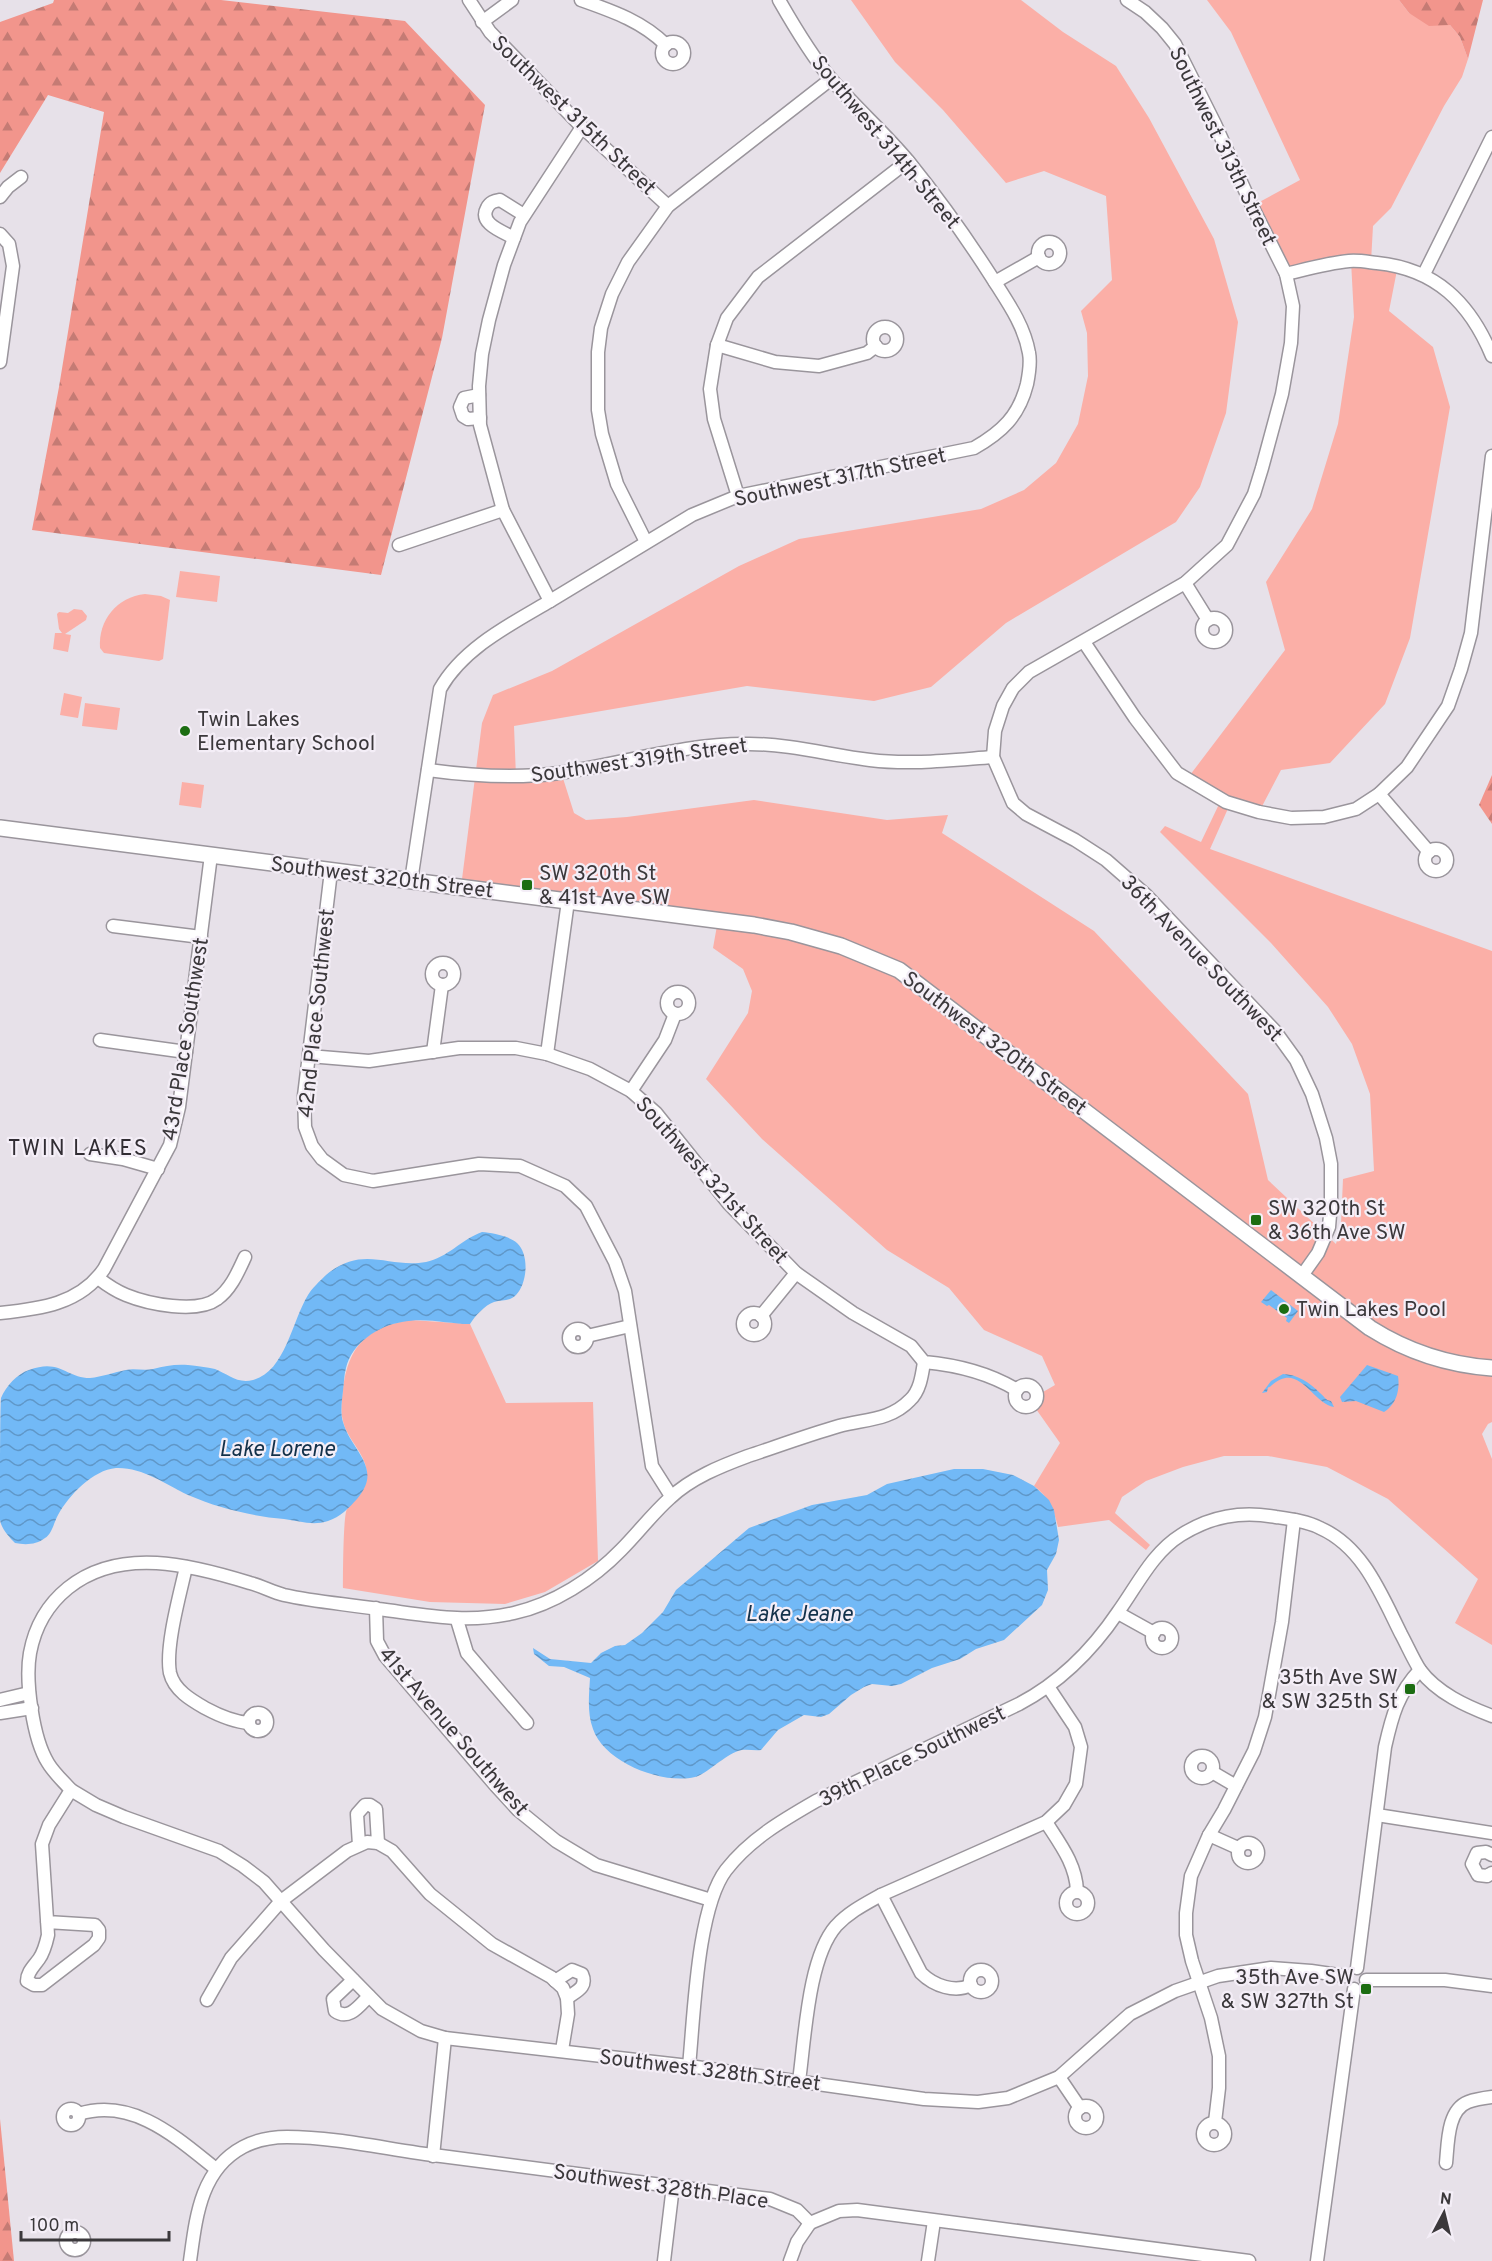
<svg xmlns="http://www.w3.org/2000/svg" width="1492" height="2261" viewBox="0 0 1492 2261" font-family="Overpass,sans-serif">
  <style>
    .green { fill: #fbafa7 }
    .forest { fill: url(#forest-firs) }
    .water { fill: url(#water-waves) }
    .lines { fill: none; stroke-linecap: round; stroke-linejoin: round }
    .minor-casing { stroke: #9a959c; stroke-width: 15 }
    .major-casing { stroke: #9a959c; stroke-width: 18 }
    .minor { stroke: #fff; stroke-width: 12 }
    .major { stroke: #fff; stroke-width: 15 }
    .poi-dot { fill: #1c6d12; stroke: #f4eef7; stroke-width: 2 }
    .labels { text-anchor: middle; stroke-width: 4.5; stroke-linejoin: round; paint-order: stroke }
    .street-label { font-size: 21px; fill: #3b383b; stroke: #f4eef7 }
    .poi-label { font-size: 21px; fill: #3b383b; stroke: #f4eef7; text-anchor: start }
    .neighbourhood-label { font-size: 22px; letter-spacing: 1.5px; fill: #312d33; stroke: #f4eef7 }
    .water-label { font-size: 22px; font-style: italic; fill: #13314a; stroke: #f4eef7 }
  </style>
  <defs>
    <pattern id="forest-firs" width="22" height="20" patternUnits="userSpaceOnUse" patternTransform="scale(1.5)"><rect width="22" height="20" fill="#f2958c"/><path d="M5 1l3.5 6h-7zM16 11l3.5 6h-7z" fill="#c57b74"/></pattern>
    <pattern id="water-waves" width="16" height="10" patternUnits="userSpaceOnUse" patternTransform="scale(1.5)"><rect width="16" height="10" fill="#72b9f6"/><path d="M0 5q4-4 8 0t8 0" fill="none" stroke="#5f97c8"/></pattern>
  </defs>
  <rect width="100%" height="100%" fill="#e7e1e9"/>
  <g class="green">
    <path d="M851 0H1021L1063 32 1116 66 1149 118 1214 239 1238 322 1226 413 1200 487 1176 522 1006 623 931 687 874 701 747 686 514 726 516 777 561 772 574 813 586 820 627 817 754 800 887 820 948 815 942 833 1094 931 1248 1094 1268 1180 1336 1244 1341 1224 1343 1179 1374 1171 1370 1094 1352 1044 1328 1007 1271 943 1160 832 1165 826 1201 842 1221 800 1187 779 1285 650 1266 582 1312 509 1338 424 1354 317 1351 261 1286 274 1252 206 1300 180 1231 32 1207 0H1399L1409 13 1450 25 1460 37 1468 59 1462 77 1444 106 1391 208 1373 226 1371 262 1398 265 1389 311 1433 347 1450 407 1410 638 1385 704 1330 763 1281 770 1259 812 1230 804 1210 849 1492 951V1422L1488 1424 1482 1434 1492 1459V1645L1455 1623 1478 1579 1388 1499 1327 1467 1268 1456H1224L1183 1467 1146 1481 1122 1497 1115 1513 1150 1545 1146 1550 1109 1520 1058 1527C1054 1510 1049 1497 1034 1486L1060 1443 1036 1409 1042 1402 1043 1392 1055 1385 1042 1356 984 1330 949 1288 887 1250 762 1139 706 1079 748 1013 752 991 743 969 713 948 718 920 461 887 482 723 493 695 552 671 739 566 799 539 981 509 1024 490 1056 463 1078 424 1088 376 1087 333 1081 311 1112 280 1106 196 1044 171 1006 183 943 110 895 62Z"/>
    <polygon points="180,571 220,576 217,602 176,597"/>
    <path d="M145 594 161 596 170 600 163 659 159 661 104 653 100 648C98 620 117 597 145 594Z"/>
    <polygon points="74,609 82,610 87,616 86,620 65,634 71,635 68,652 53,649 55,633 62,633 59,629 57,614 59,612 68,613"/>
    <polygon points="64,693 82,697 78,718 60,715"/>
    <polygon points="85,703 120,708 117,730 82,726"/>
    <polygon points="182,782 204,785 201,808 179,805"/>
    <path d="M411 1320 470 1324 506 1403 593 1402 598 1561 545 1592 505 1604 430 1602 343 1588C343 1576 343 1516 347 1509 354 1497 367 1492 367 1475 367 1454 347 1440 343 1421 340 1410 342 1399 343 1389 348 1346 368 1326 411 1320Z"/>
  </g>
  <g class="forest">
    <polygon points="54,0 221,0 405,21 485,105 442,338 381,575 32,530 59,387 104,112 48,95 0,173 0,22 53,3"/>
    <polygon points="1399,0 1483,0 1468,59 1460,37 1450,25 1429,26 1409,13"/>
    <polygon points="1492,775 1492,824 1479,805"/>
    <polygon points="0,2119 14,2261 0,2261"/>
  </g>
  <g class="water">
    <path d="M482 1232C492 1233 510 1236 517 1243 530 1255 527 1284 516 1295 509 1302 502 1299 494 1302 485 1305 475 1316 470 1324 448 1324 425 1317 402 1322 378 1326 352 1343 346 1368 344 1375 344 1383 343 1391 342 1401 340 1412 343 1422 351 1451 384 1468 357 1499 349 1508 340 1517 328 1521 313 1526 299 1521 284 1519 251 1516 218 1508 188 1495 165 1484 142 1467 116 1468 93 1470 69 1495 58 1515 54 1522 52 1534 45 1538 36 1545 25 1545 15 1543 9 1537 1 1528 0 1520 0 1508 0 1406 1 1398 6 1386 17 1374 29 1370 60 1358 66 1378 90 1378 102 1377 114 1372 126 1370 134 1368 144 1371 153 1369 165 1366 175 1364 188 1365 197 1366 207 1367 215 1369 228 1374 237 1384 253 1380 285 1372 292 1321 308 1295 312 1288 320 1281 326 1275 363 1244 389 1269 426 1262 447 1258 462 1239 482 1232Z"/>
    <polygon points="1271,1290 1298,1311 1289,1323 1286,1321 1287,1318 1269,1305 1267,1306 1261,1302"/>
    <path d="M1367 1365 1398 1376C1400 1389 1397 1404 1384 1412L1356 1401 1342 1402 1340 1397Z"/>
    <path d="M1283 1374C1297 1374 1310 1383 1320 1393 1325 1397 1325 1400 1331 1401L1334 1407C1312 1403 1299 1361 1272 1385 1267 1390 1269 1384 1267 1392L1262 1393 1271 1381Z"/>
    <path d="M954 1469H983L1013 1475 1034 1486 1049 1500 1054 1510 1059 1540 1056 1554 1047 1570 1048 1590 1042 1605 1004 1640 976 1649 960 1659 932 1668 901 1684 892 1686 872 1684 864 1687 851 1695 829 1714 821 1717 804 1715 778 1730 761 1750C753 1751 745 1748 738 1751 725 1755 705 1775 695 1777 662 1785 604 1762 593 1729 587 1713 589 1695 590 1678L564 1667 549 1666 534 1654 533 1648 550 1659 591 1663 601 1653 615 1646 625 1645 642 1633 663 1612 676 1590 749 1528 812 1505 867 1495 887 1484Z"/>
  </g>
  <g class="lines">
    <g class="minor-casing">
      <g id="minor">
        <polyline points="469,0 490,32 582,127 668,206"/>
        <path d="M581 0C612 11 642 21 666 45"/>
        <polyline points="1127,0 1145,12 1162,28 1175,44 1215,124 1252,206 1286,274 1293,306 1291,343 1282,394 1262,468 1254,494 1227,545 1185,583 1029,672 1013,688 1003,706 995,731 993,757 1013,803 1026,814 1075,840 1106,860 1146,895 1275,1031 1296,1060 1312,1094 1326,1138 1331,1164 1331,1203 1329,1227 1318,1253 1301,1277"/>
        <polyline points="482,22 512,0"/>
        <circle cx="673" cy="53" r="11"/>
        <polyline points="0,197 8,187 21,177"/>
        <polyline points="0,234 9,244 13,266 0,362"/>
        <path d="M514 238C504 232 478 224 487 208 490 202 494 201 500 200L524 215"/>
        <circle cx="1049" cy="253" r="11"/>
        <path d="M1286 274C1307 269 1328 263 1349 261 1358 260 1368 262 1377 263 1436 269 1470 303 1492 356"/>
        <polyline points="1424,274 1492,137"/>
        <polyline points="995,282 1039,257"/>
        <circle cx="885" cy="339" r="12"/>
        <polyline points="717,345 775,362 819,366 867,353 876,346"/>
        <polyline points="479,395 464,398 460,407 463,416 468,419 480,418"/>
        <polyline points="738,496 714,419 710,389 717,345 727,318 758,277 908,161"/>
        <polyline points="646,542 617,484 602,434 598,410 598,352 601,328 612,294 628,262 668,206 831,79"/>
        <polyline points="399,545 503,510"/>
        <polyline points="1185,583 1208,620"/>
        <path d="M550 601 692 515 738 496 974 448C1002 432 1019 416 1027 384 1029 374 1031 363 1029 353 1024 324 1006 300 991 276 966 237 938 198 909 162 885 133 856 108 831 79 811 55 795 28 779 0"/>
        <circle cx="1214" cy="630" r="12"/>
        <polyline points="1084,642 1135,718 1177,773 1226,802 1259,812 1291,818 1324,817 1356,809 1379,794 1407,767 1448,706 1461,669 1471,633 1492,456"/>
        <path d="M428 770C472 776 515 779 559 773 622 764 684 743 749 744 790 744 830 755 870 760 911 765 952 760 993 757"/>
        <polyline points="1379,794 1429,852"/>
        <circle cx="1436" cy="860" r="11"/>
        <polyline points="331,871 304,1096 305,1127 312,1146 322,1159 344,1175 373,1181 479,1164 520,1166 565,1186 586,1206 615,1262 625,1291 652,1466 671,1496"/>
        <path d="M411 881 440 689C463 648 511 624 550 601L503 510 480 425 479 386 482 354 489 320 504 265 520 222 582 127"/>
        <polyline points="113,926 201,937"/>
        <circle cx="443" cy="974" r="11"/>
        <circle cx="678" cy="1003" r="11"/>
        <polyline points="100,1040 186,1052"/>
        <polyline points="433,1052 442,985"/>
        <polyline points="547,1054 568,901"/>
        <path d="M309 1056 369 1061 459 1048H516L547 1054 590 1069 631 1091 656 1113 729 1204 796 1273 853 1313 911 1346 924 1362C957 1365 989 1373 1017 1390"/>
        <polyline points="631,1091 665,1040 675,1014"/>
        <polyline points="90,1154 123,1159 158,1169"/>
        <path d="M98 1278C107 1285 116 1291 126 1295 148 1304 197 1314 217 1299 231 1289 238 1272 245 1257"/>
        <path d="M0 1313C40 1309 80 1304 104 1269L170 1145 179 1107 211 855"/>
        <circle cx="754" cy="1324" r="11"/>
        <polyline points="761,1316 796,1273"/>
        <circle cx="578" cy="1338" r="9"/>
        <polyline points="587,1336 630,1326"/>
        <circle cx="1026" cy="1396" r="11"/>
        <path d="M186 1567C180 1594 165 1647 170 1673 174 1690 191 1700 205 1708 218 1715 235 1722 249 1723"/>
        <polyline points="376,1608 377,1641 385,1656 496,1786 518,1810 556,1841 596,1865 711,1900"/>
        <polyline points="1118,1613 1154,1633"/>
        <polyline points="457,1620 467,1653 527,1723"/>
        <circle cx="1162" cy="1638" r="10"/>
        <polyline points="0,1700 29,1693"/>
        <polyline points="0,1713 32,1708"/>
        <circle cx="258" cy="1722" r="9"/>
        <circle cx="1202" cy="1767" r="11"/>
        <polyline points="1212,1772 1236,1786"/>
        <polyline points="71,1790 96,1805 124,1817 219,1851 243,1866 264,1882 324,1950 382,2009 421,2031 445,2038 689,2066 924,2099 978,2102 1008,2098 1059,2077 1130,2014 1175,1991 1218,1976 1271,1968 1311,1971 1345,1976"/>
        <polyline points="1377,1815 1492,1833"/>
        <path d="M1046 1822C1060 1844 1076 1864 1077 1891"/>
        <polyline points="1209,1835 1238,1848"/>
        <circle cx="1248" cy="1853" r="10"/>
        <polyline points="359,1845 357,1814 365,1805 370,1805 376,1809 378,1843"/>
        <polyline points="1492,1855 1486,1852 1477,1853 1472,1864 1478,1875 1487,1876 1492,1873"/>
        <circle cx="1077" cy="1903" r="11"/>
        <path d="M881 1895 921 1973C934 1986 955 1993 971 1985"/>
        <path d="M47 1922 95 1925 99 1930V1938L94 1945 42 1985H34L27 1981C27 1972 34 1966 39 1959 44 1952 46 1944 48 1935L42 1844 49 1825 71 1790C64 1782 54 1773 48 1763 33 1739 25 1681 30 1653 35 1626 47 1605 68 1588 120 1546 192 1565 250 1583 262 1586 272 1592 284 1595 315 1602 347 1604 378 1609 426 1615 466 1624 514 1613 554 1604 593 1579 621 1550 638 1533 652 1514 670 1498 691 1478 721 1466 748 1456 778 1446 808 1435 839 1426 864 1419 890 1421 910 1400 920 1391 922 1375 924 1362"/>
        <path d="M1357 1968 1385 1747C1392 1716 1398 1693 1420 1670"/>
        <circle cx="981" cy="1981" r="11"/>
        <path d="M353 1980 333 1999 335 2011C349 2021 359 2006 369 1996"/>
        <polyline points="1366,1980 1445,1980 1492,1986"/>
        <path d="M555 1981 572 1970 582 1974C588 1987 577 1991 567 1998"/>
        <polyline points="207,2000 231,1958 281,1901 347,1851 367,1842 378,1843 392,1851 430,1894 492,1944 551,1977 563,1988 567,1998 568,2014 562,2050"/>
        <path d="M689 2066C694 2017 697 1908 726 1870 750 1839 783 1820 816 1801L1019 1704C1059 1683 1093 1649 1118 1612 1137 1586 1152 1553 1181 1535 1211 1516 1241 1511 1276 1517 1290 1519 1307 1521 1320 1528 1363 1547 1381 1594 1401 1634 1407 1645 1413 1659 1420 1670 1437 1693 1466 1706 1492 1716"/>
        <polyline points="1059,2077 1080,2108"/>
        <path d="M799 2081C805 2038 808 1958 836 1926 849 1912 865 1904 881 1895L1046 1822 1064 1805 1076 1784 1081 1747 1075 1727 1049 1688"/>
        <circle cx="1086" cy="2117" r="11"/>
        <circle cx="71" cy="2117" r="8"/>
        <path d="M79 2114C133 2097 177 2138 216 2169"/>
        <polyline points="1215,2122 1219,2088 1219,2056 1211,2018 1192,1961 1186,1935 1186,1913 1191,1876 1209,1835 1224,1810 1254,1751 1265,1717 1282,1622 1294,1520"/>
        <circle cx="1214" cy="2134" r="11"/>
        <polyline points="433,2156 445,2038"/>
        <path d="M1446 2163C1448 2144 1447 2110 1468 2102 1476 2099 1484 2098 1492 2097"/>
        <circle cx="75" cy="2241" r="9"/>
        <path d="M190 2261C196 2218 200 2170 243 2147 256 2140 273 2137 287 2137 338 2137 390 2150 441 2156 550 2170 660 2184 770 2199L797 2210 810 2223 839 2211 857 2210 1249 2261"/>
        <polyline points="664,2261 673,2186"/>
        <polyline points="790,2261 797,2242 810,2223"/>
        <polyline points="928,2261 934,2221"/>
        <polyline points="1317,2261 1354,1989"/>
      </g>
    </g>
    <g class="major-casing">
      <path id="major" d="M0 828 754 925 791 932 841 946 899 970 1370 1328C1408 1352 1448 1365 1492 1368"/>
    </g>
    <use href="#minor" class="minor"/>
    <use href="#major" class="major"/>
  </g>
  <g class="poi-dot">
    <circle cx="185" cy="731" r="6"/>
    <rect x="521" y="879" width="12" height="12" rx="3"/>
    <rect x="1250" y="1214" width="12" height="12" rx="3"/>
    <circle cx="1284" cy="1309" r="6"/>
    <rect x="1404" y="1683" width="12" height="12" rx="3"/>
    <rect x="1360" y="1983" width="12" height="12" rx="3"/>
  </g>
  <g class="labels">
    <g class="street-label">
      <text transform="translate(574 115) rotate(44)" y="7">Southwest 315th Street</text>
      <text transform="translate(886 142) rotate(50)" y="7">Southwest 314th Street</text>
      <text transform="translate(1223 146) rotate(64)" y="7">Southwest 313th Street</text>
      <text transform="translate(840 477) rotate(-12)" y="7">Southwest 317th Street</text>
      <text transform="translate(639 760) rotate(-8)" y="7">Southwest 319th Street</text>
      <text transform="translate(382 877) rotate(7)" y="7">Southwest 320th Street</text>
      <text transform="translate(1202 958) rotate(46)" y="7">36th Avenue Southwest</text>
      <text transform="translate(316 1013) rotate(-84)" y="7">42nd Place Southwest</text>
      <text transform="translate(185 1039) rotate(-81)" y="7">43rd Place Southwest</text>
      <text transform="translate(995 1043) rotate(37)" y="7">Southwest 320th Street</text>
      <text transform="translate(712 1180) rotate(48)" y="7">Southwest 321st Street</text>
      <text transform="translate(454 1731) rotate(49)" y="7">41st Avenue Southwest</text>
      <text transform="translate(912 1756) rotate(-26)" y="7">39th Place Southwest</text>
      <text transform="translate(710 2070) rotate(7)" y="7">Southwest 328th Street</text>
      <text transform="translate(661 2186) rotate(8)" y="7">Southwest 328th Place</text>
    </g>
    <g class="poi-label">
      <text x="197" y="726">Twin Lakes<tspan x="197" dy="24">Elementary School</tspan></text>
      <text x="539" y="880">SW 320th St<tspan x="539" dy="24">&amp; 41st Ave SW</tspan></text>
      <text x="1268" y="1215">SW 320th St<tspan x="1268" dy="24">&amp; 36th Ave SW</tspan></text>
      <text x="1296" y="1316">Twin Lakes Pool</text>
      <text x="1398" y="1684" text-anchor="end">35th Ave SW<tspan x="1398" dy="24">&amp; SW 325th St</tspan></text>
      <text x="1354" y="1984" text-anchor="end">35th Ave SW<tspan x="1354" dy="24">&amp; SW 327th St</tspan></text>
    </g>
    <g class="neighbourhood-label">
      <text x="78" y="1155">TWIN LAKES</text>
    </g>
    <g class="water-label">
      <text x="277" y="1456">Lake Lorene</text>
      <text x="799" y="1621">Lake Jeane</text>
    </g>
  </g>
  <g transform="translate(1444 2213) rotate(7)" stroke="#f4eef7" stroke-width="4.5" paint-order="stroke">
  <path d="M0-4.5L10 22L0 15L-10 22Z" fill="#3b383b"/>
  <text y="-9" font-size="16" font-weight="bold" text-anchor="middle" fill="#3b383b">N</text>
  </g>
  <path d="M21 2231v9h148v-9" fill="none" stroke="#3b383b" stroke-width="3"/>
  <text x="30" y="2231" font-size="18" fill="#3b383b" stroke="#f4eef7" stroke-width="4.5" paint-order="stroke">100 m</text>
</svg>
